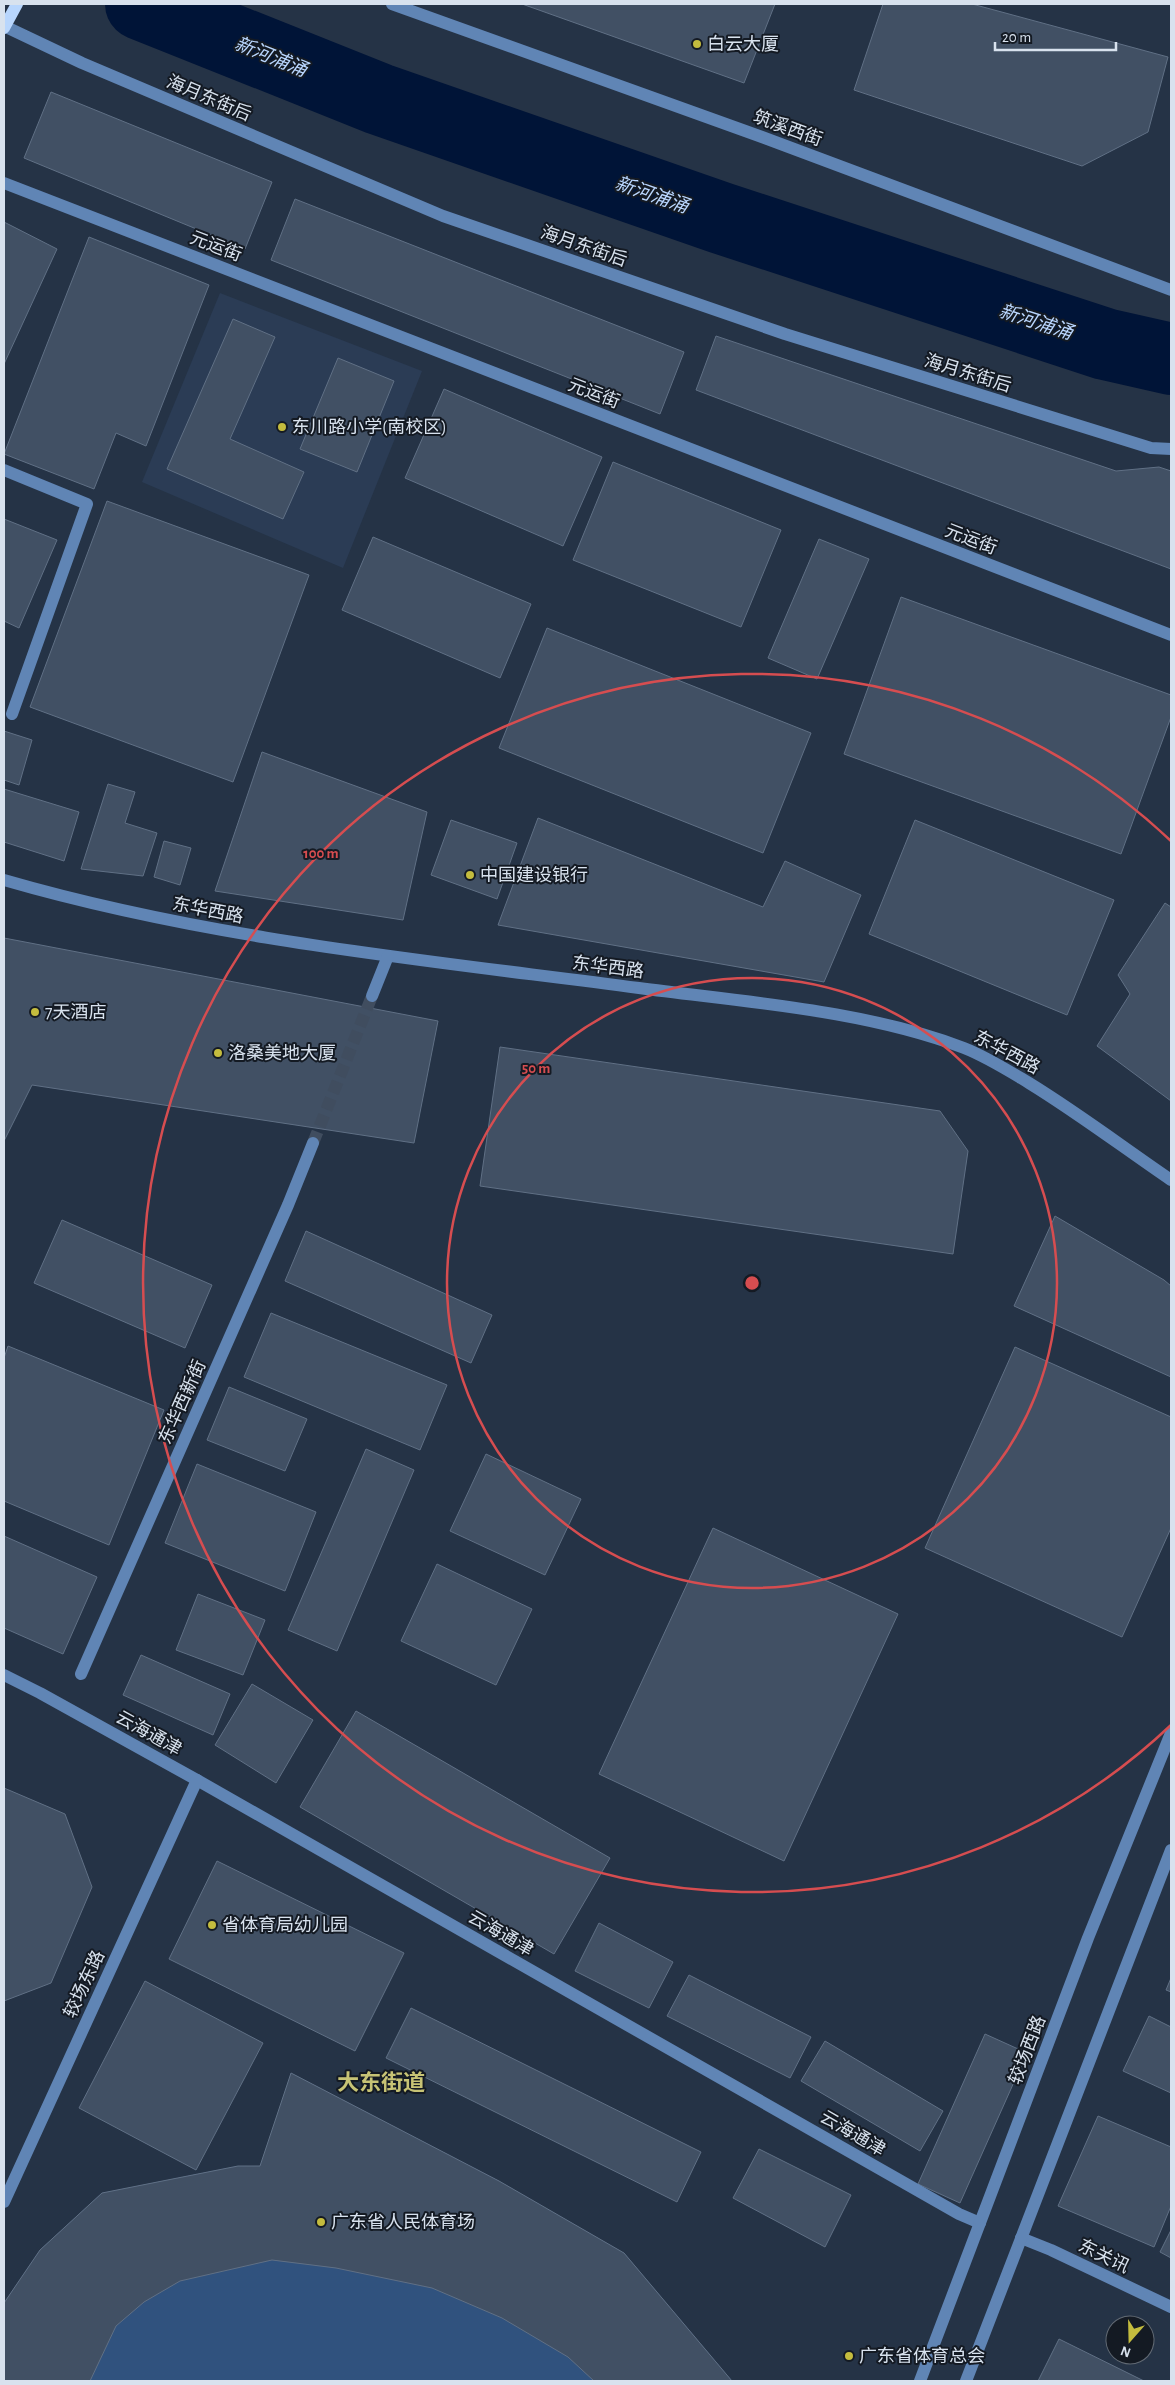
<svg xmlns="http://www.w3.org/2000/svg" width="1175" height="2385" viewBox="0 0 1175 2385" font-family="'Alegreya Sans','Noto Sans SC',sans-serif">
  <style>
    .built { fill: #2b3c55 }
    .green { fill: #30527e }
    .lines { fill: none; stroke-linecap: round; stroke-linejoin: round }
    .river { stroke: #001437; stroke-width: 72 }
    .building { fill: #415064; stroke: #607085 }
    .minor-tunnel { stroke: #404d5f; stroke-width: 12; stroke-dasharray: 12 6; stroke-linecap: butt }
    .minor { stroke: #6085b5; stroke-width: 12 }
    .major { stroke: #b8d6fd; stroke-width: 12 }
    .ring { fill: none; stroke: #d64d50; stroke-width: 2.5 }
    .poi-dot { fill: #c4bc3e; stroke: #141a23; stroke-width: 2 }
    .labels { text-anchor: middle; stroke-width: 4; stroke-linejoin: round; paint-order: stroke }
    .poi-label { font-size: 18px; fill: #d8e2ee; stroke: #141a23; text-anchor: start }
    .street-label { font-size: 18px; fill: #d8e2ee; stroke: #141a23 }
    .water-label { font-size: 19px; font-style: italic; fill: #bad7ff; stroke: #141a23 }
    .district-label { font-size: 22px; font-weight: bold; fill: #c7c375; stroke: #141a23 }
    .centre { fill: #d64d50; stroke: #141a23; stroke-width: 2.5 }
    .ring-label { font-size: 15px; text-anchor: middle; font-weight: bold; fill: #d64d50; stroke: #141a23; stroke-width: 4; stroke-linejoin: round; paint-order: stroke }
  </style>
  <rect width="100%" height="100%" fill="#253346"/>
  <polygon class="built" points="220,293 422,371 343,568 142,482"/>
  <polygon class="green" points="291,2073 499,2181 624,2253 732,2381 4,2381 4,2303 40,2250 102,2193 238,2166 260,2166"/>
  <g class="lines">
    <polyline class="river" points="141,4 379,99 721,218 1105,344 1171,359"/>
  </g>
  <g class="building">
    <polygon points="522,4 775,4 744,83"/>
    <polygon points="883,4 972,4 1168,57 1148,132 1082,166 854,90"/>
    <polygon points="51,92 272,182 245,249 24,158"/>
    <polygon points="295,199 684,352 660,414 271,260"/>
    <polygon points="4,222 57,249 4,364"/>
    <polygon points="89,237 209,285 146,446 116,433 94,489 4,454"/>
    <polygon points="233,319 275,337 230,439 304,472 283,519 167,469"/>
    <polygon points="716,336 1116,471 1159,467 1171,471 1171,569 696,390"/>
    <polygon points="338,358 394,381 357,472 300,449"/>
    <polygon points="444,389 602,457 563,546 405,478"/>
    <polygon points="613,462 781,530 741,627 573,560"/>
    <polygon points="107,501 309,575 233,782 30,707"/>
    <polygon points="4,519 57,540 19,628 4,621"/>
    <polygon points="373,537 531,604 500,678 342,610"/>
    <polygon points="819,539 869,559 817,679 768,658"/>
    <polygon points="901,597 1171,695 1171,717 1121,854 844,754"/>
    <polygon points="547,628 811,733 763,853 499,748"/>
    <polygon points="4,731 32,740 19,785 4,780"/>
    <polygon points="262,752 427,812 403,920 215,891"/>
    <polygon points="108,784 135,792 125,823 157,833 143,876 81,869"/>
    <polygon points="4,789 79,812 64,861 4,842"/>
    <polygon points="538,818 763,907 785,861 861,895 824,982 498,925"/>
    <polygon points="451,820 517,843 497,899 431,875"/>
    <polygon points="915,820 1114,900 1067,1015 869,934"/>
    <polygon points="164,841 191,848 180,885 154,877"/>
    <polygon points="1165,903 1171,907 1171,1101 1097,1046 1130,994 1118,975"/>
    <polygon points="4,938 438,1021 414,1143 32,1085 4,1141"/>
    <polygon points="500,1047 940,1111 968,1151 953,1254 480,1186"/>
    <polygon points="1055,1216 1164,1280 1171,1286 1171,1377 1014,1306"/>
    <polygon points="62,1220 212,1285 185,1348 34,1283"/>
    <polygon points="306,1231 492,1315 471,1363 285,1281"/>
    <polygon points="271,1313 447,1385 420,1450 244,1377"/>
    <polygon points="8,1346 164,1410 109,1545 4,1501 4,1358"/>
    <polygon points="1015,1347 1171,1417 1171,1528 1122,1637 925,1548"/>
    <polygon points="229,1387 307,1419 285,1471 207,1440"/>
    <polygon points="366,1449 414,1470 337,1651 288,1630"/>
    <polygon points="486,1454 581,1499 545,1575 450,1531"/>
    <polygon points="197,1464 316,1512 285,1591 165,1543"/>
    <polygon points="713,1528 898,1614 784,1861 599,1774"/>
    <polygon points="4,1536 97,1577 63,1654 4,1628"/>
    <polygon points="437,1564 532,1609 496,1685 401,1641"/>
    <polygon points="198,1594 265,1620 243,1675 176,1650"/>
    <polygon points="141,1655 230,1694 213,1735 123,1695"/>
    <polygon points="252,1684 313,1720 276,1783 215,1745"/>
    <polygon points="356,1711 610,1858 554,1954 300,1807"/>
    <polygon points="4,1788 65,1814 92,1887 51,1983 4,2001"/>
    <polygon points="217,1861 404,1953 355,2051 169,1959"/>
    <polygon points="599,1923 673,1962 649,2008 575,1971"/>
    <polygon points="689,1975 811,2037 790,2078 667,2016"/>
    <polygon points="1171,1978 1171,1992 1166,1990"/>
    <polygon points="145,1981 263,2043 196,2170 79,2108"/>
    <polygon points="411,2008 701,2152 677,2202 386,2058"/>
    <polygon points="1149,2016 1171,2027 1171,2093 1123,2071"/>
    <polygon points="985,2034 1027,2053 960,2203 918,2184"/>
    <polygon points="825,2041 943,2111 920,2151 801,2081"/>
    <polygon points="291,2073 499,2181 624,2253 732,2381 594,2381 568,2357 502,2318 432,2288 336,2268 272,2260 180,2281 144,2302 116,2326 90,2381 4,2381 4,2303 40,2250 102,2193 238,2166 260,2166"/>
    <polygon points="1098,2116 1171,2147 1171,2206 1154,2247 1058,2206"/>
    <polygon points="759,2149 851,2195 825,2247 733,2198"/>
    <polygon points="1171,2230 1171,2258 1160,2252"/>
    <polygon points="1059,2339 1144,2381 1038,2381"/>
  </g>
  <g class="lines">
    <polyline class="minor-tunnel" points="313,1143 372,996"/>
    <g class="minor">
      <polyline points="392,4 762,137 1171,290"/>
      <polyline points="4,26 82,63 443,216 785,334 1151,448 1171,449"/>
      <polyline points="4,183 1171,635"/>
      <polyline points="4,470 87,504 12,714"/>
      <path d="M4 880C211 940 426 960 639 988 744 1002 865 1010 964 1048 987 1057 1009 1071 1029 1083 1078 1113 1124 1148 1171 1180"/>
      <polyline points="372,996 388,956"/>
      <polyline points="81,1674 288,1205 313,1143"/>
      <polyline points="4,1675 40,1693 197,1780 959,2214 980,2223"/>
      <polyline points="4,2202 197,1780"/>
      <polyline points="1021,2238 1051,2250 1171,2307"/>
      <polyline points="920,2381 1088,1938 1171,1733"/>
      <polyline points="966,2381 1171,1850"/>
    </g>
    <polyline class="major" points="4,28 17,4"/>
  </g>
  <g class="ring">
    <circle cx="752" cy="1283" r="305"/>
    <path d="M1171 1725A609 609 0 1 1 1171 841"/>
  </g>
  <g class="poi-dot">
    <circle cx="697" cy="44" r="5"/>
    <circle cx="282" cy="427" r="5"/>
    <circle cx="470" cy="875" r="5"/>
    <circle cx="35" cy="1012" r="5"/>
    <circle cx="218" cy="1053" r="5"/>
    <circle cx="212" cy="1925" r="5"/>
    <circle cx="321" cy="2222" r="5"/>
    <circle cx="849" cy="2356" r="5"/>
  </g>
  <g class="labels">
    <g class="poi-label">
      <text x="707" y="50">白云大厦</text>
      <text x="292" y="433">东川路小学(南校区)</text>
      <text x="480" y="881">中国建设银行</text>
      <text x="45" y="1018">7天酒店</text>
      <text x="228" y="1059">洛桑美地大厦</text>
      <text x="222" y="1931">省体育局幼儿园</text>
      <text x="331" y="2228">广东省人民体育场</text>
      <text x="859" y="2362">广东省体育总会</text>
    </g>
    <g class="street-label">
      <text transform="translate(209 98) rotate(23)" y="6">海月东街后</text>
      <text transform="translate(788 128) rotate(20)" y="6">筑溪西街</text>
      <text transform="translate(216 246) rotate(21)" y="6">元运街</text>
      <text transform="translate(584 246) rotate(19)" y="6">海月东街后</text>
      <text transform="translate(968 373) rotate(17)" y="6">海月东街后</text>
      <text transform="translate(594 393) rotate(21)" y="6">元运街</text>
      <text transform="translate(971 539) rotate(21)" y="6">元运街</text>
      <text transform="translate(208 910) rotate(11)" y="6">东华西路</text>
      <text transform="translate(608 967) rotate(7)" y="6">东华西路</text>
      <text transform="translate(1007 1052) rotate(28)" y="6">东华西路</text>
      <text transform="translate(182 1402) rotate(-66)" y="6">东华西新街</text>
      <text transform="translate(149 1733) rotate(29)" y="6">云海通津</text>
      <text transform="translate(501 1933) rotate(30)" y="6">云海通津</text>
      <text transform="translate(84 1984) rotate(-65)" y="6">较场东路</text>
      <text transform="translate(1027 2050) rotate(-69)" y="6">较场西路</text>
      <text transform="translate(853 2133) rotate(30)" y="6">云海通津</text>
      <text transform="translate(1104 2256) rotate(26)" y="6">东关讯</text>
    </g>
    <g class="water-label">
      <text transform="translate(271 56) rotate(22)" y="7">新河浦涌</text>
      <text transform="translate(652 194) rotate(19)" y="7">新河浦涌</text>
      <text transform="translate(1036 321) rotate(18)" y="7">新河浦涌</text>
    </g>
    <g class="district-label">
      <text x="381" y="2090">大东街道</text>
    </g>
  </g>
  <circle cx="752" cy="1283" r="8" class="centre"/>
  <g class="ring-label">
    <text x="321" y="858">100 m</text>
    <text x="536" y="1073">50 m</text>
  </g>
  <rect width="1175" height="2385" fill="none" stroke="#d8e2ee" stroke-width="10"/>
  <g transform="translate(1130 2340) rotate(200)"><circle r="24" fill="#141a23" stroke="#626a74"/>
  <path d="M0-4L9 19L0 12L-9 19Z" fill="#c4bc3e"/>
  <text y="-8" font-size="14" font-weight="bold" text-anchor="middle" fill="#d8e2ee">N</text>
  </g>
  <path d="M995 42v8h121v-8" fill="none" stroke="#d8e2ee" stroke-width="2.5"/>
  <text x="1002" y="42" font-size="15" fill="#d8e2ee" stroke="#141a23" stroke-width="4" paint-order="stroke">20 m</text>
</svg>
